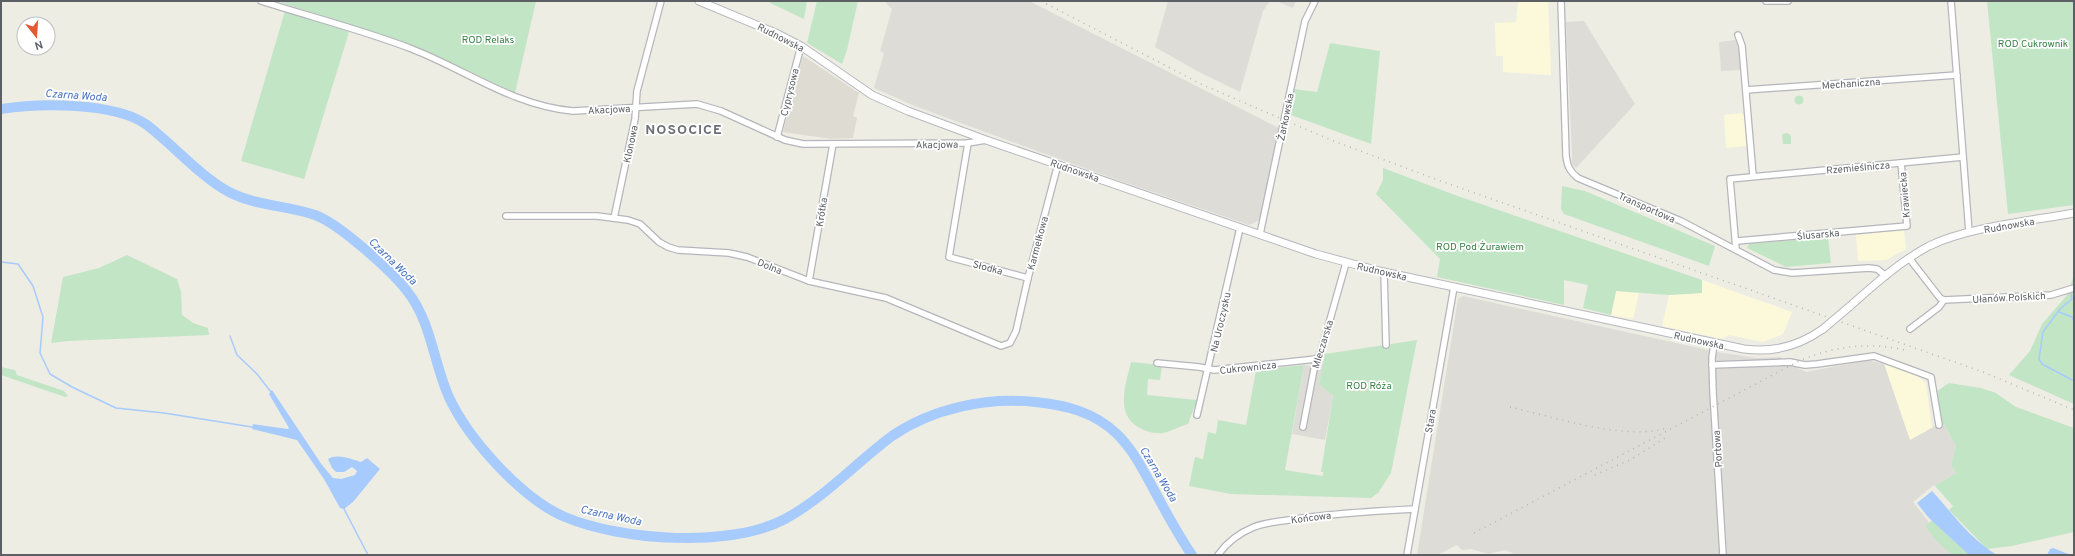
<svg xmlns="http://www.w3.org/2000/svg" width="2075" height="556" viewBox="0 0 2075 556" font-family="Overpass,sans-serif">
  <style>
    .commercial { fill: #fcf9db }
    .industrial { fill: #dddcd6 }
    .education { fill: #dedcd2 }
    .green { fill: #c2e5c6 }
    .water { fill: #a7cbfc }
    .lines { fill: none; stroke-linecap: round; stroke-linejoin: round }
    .stream { stroke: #a7cbfc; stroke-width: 1.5 }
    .river { stroke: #a7cbfc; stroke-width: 10 }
    .minor-casing { stroke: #b5b6bb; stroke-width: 8 }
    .secondary-casing { stroke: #b6b8be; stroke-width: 9 }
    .minor { stroke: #fff; stroke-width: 5.5 }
    .secondary { stroke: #fff; stroke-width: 7 }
    .rail { stroke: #b5b6b6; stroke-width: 1.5; stroke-dasharray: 1 5; stroke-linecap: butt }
    .secondary-bridge-casing { stroke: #b6b8be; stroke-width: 9; stroke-linecap: butt }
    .secondary-bridge { stroke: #fff; stroke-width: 7 }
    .labels { text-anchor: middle; stroke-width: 3.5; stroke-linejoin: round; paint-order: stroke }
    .street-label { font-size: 10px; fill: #5c5f64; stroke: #fff }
    .park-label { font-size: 10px; fill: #378044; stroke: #fff }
    .water-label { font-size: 11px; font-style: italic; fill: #4973bf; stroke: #fff }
    .district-label { font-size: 14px; font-weight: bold; letter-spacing: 1px; fill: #6d7076; stroke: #fff }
  </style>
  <rect width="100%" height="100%" fill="#eeede4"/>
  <g class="commercial">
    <polygon points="1518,1 1548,1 1551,75 1503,72 1503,56 1496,56 1495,23 1516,22"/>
    <polygon points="1741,113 1745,116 1747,146 1726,148 1724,115"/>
    <polygon points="1904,230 1906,249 1886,260 1858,261 1856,235"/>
    <polygon points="1702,280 1792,312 1783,334 1763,342 1729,335 1722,339 1662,326 1669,295 1702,293"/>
    <polygon points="1616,291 1639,293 1633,319 1611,315"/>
    <polygon points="1884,364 1916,375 1926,383 1932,428 1910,441"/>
  </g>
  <g class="industrial">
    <polygon points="884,1 1029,1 1279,128 1260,220 1249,225 1095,172 917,107 874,88 884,53 880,51 892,9"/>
    <polygon points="1168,1 1270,1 1263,11 1240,92 1197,71 1155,47"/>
    <polygon points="1276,1 1296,1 1293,8"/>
    <polygon points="1584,21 1635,104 1576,168 1572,164 1572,154 1566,22"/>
    <polygon points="1735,40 1739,44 1741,70 1721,71 1719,42"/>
    <polygon points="1463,296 1717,352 1757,358 1781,357 1784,364 1796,367 1806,372 1868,360 1884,364 1910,440 1937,425 1944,424 1956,446 1951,465 1956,473 1935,486 1934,485 1913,502 1929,522 1925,526 1952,555 1517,555 1505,550 1488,554 1471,549 1462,550 1457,545 1437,555 1417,555 1458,299"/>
    <polygon points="1324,361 1319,384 1333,396 1325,440 1292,434 1304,365 1314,366"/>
  </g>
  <polygon class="education" points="803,56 859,93 853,116 857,118 853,138 831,139 783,132"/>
  <g class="green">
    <polygon points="277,1 536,1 515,93 419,48"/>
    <polygon points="766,1 807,1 804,19"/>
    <polygon points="817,1 858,1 847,50 842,64 807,43"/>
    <polygon points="1987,1 2074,1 2074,205 2008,214"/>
    <polygon points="285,11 349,32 304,179 241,161"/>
    <polygon points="1330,43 1380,51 1371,144 1291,115 1294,89 1317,92"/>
    <circle cx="1799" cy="100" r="4.5"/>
    <polygon points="1788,133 1791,136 1791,144 1783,144 1782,134"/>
    <polygon points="1383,168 1455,195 1702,280 1702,293 1669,295 1616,291 1611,315 1583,308 1588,285 1564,280 1564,305 1437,277 1440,259 1376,194 1383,180"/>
    <polygon points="1562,186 1585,191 1715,246 1709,266 1564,214 1561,209"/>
    <polygon points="1828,237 1831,263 1786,267 1747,248 1749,244"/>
    <polygon points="127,255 177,279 181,292 182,315 193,323 208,328 209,335 68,341 51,343 63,277 99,268"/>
    <polygon points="2074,274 2074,404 2009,375 2030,351 2042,324 2068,294"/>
    <polygon points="1417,340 1391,473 1378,493 1371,498 1231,494 1189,486 1195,457 1203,459 1208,432 1216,434 1218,420 1246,425 1256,370 1304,365 1285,470 1323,476 1323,472 1321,472 1333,396 1319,384 1325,354"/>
    <path d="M1131 362 1162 365 1160 380 1148 379 1147 395 1197 400 1188 424C1180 426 1170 432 1162 433 1154 434 1145 431 1138 427 1115 413 1126 384 1131 362Z"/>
    <polygon points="1,367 15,370 17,375 64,391 68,396 65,397 1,375"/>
    <polygon points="1949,383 1981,388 1996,393 2016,407 2074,428 2074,532 2012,546 1987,549 1949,510 1953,506 1935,486 1956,473 1951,465 1956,446 1944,424 1942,424 1937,391"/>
    <polygon points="1932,520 1969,555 1952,555 1935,539 1925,526"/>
  </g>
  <g class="water">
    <path d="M272 390 322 465 333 478 341 479 355 475 357 471 352 467 344 472H336L332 468 328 459C337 453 352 459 361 462L367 458 380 469 353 502 344 509 340 508 324 479 297 440 252 429 253 424 288 429 289 428 269 394Z"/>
    <path d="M1932 491C1952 513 1971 540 1997 555H1969L1928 517 1917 503Z"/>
    <polygon points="2053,548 2071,555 2047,555 2050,549"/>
  </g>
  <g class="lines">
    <g class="stream">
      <polyline points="2073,1 2074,7"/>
      <polyline points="1,262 18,264 33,286 43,317 40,353 50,374 72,387 116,408 164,413 252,427"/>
      <polyline points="2071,294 2072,299 2060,309 2043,332 2039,359 2042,364 2074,381"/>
      <polyline points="2059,312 2072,317 2074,322"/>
      <polyline points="230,336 237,355 257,374 271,392"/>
      <polyline points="343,507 368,555"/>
    </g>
    <path class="river" d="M1 109C39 103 115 102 147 125 173 145 201 177 229 192 256 206 286 205 315 215 338 223 392 271 407 291 431 321 433 360 448 395 467 438 522 499 565 517 622 541 730 548 785 519 824 498 857 462 892 436 933 408 987 397 1035 402 1066 405 1094 412 1117 434 1134 451 1143 470 1154 490 1166 512 1178 535 1192 555"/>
    <g class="minor-casing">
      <g id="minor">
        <path d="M261 1C311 17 363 30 412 49 466 70 514 106 573 111L697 104 721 111 785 140 803 144 968 143 986 140"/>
        <path d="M1561 1 1566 155C1567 165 1569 171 1578 178L1681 221 1774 270 1792 273 1869 268 1877 269 1886 276"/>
        <polyline points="1766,1 1788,1"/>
        <polyline points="1951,1 1969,232"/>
        <polyline points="1738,35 1742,46 1753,176"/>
        <polyline points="1746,90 1957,75"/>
        <polyline points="777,137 801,46"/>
        <polyline points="968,143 949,257 1028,278"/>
        <polyline points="506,216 597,216 628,220 640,224 659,242 668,247 678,250 729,253 747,257 809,281 886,298 1001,346 1010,343 1016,331 1028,278 1058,164"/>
        <polyline points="614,218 635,119 637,91 661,1"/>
        <polyline points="1260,234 1305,21 1315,1"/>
        <polyline points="1737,241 1907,226 1901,163"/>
        <polyline points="1736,249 1730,179 1963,157"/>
        <polyline points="1909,258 1940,298 1944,300 2051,295 2074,288"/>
        <polyline points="1384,272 1386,345"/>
        <polyline points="809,281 833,144"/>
        <polyline points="1910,329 1939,307 1944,300"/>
        <polyline points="1714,344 1712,358 1713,392 1723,555"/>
        <polyline points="1157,363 1199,367 1214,370 1316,359"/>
        <polyline points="1712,365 1790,362 1805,365 1817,364 1874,356 1931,377 1939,425"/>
        <polyline points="1197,415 1240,228"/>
        <polyline points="1303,427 1316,359 1320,355 1346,263"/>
        <path d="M1218 555C1227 542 1239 533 1254 527 1267 522 1282 521 1296 519 1335 513 1375 511 1415 509"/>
        <polyline points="1407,555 1454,287"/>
      </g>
    </g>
    <g class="secondary-casing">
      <g id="secondary">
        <path d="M699 1 778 34 801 46 872 95 908 111 986 140 1316 254 1379 271 1744 349C1773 353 1799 346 1823 329"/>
        <path d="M1849 307C1874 285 1899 262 1929 246 1968 227 2030 221 2074 213"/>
      </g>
    </g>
    <use href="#minor" class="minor"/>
    <use href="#secondary" class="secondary"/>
    <g class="rail">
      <polyline points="1041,1 1203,85 1331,140 1438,180 1983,372 2074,410"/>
      <path d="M1510 407C1554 417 1625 441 1667 428"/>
      <polyline points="1595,475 1630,460 1665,438"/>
      <path d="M1474 533 1801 360C1836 346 1868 342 1905 350"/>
    </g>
    <g class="secondary-bridge-casing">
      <polyline id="secondary-bridge" points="1823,329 1849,307"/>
    </g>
    <use href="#secondary-bridge" class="secondary-bridge"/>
  </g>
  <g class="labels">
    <g class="street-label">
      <text transform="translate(781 37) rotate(27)" y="4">Rudnowska</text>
      <text transform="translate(1851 83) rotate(-4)" y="4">Mechaniczna</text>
      <text transform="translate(789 92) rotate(-76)" y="4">Cyprysowa</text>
      <text transform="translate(609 109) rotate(-3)" y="4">Akacjowa</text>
      <text transform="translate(1285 117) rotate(-78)" y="4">Żarkowska</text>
      <text transform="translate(630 144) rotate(-78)" y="4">Klonowa</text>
      <text transform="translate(937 144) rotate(-1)" y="4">Akacjowa</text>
      <text transform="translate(1858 167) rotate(-5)" y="4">Rzemieślnicza</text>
      <text transform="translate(1075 170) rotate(19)" y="4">Rudnowska</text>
      <text transform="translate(1904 195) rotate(-95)" y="4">Krawiecka</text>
      <text transform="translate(1647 207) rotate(24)" y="4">Transportowa</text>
      <text transform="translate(821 212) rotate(-81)" y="4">Krótka</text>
      <text transform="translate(2009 225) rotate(-10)" y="4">Rudnowska</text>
      <text transform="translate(1818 234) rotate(-5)" y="4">Ślusarska</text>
      <text transform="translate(1037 243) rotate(-75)" y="4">Karmelkowa</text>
      <text transform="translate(770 266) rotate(22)" y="4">Dolna</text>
      <text transform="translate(988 267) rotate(15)" y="4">Słodka</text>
      <text transform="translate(1382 271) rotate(13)" y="4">Rudnowska</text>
      <text transform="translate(2009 297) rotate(-3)" y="4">Ułanów Polskich</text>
      <text transform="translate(1220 322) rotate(-77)" y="4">Na Uroczysku</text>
      <text transform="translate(1699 340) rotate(12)" y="4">Rudnowska</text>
      <text transform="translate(1322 344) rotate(-73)" y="4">Mleczarska</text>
      <text transform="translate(1248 367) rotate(-6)" y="4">Cukrownicza</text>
      <text transform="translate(1430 421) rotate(-80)" y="4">Stara</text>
      <text transform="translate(1717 449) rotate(-94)" y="4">Portowa</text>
      <text transform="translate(1311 517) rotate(-7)" y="4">Końcowa</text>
    </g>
    <g class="park-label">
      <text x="488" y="43">ROD Relaks</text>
      <text x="2033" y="47">ROD Cukrownik</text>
      <text x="1480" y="250">ROD Pod Żurawiem</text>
      <text x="1369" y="389">ROD Róża</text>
    </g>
    <g class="water-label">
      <text transform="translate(76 95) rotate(4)" y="4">Czarna Woda</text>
      <text transform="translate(393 261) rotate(44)" y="4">Czarna Woda</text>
      <text transform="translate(1159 474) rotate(59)" y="4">Czarna Woda</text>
      <text transform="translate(611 515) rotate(12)" y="4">Czarna Woda</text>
    </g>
    <g class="district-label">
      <text x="684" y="134">NOSOCICE</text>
    </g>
  </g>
  <rect width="2075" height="556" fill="none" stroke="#5c5f64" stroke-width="4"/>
  <g transform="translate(36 36) rotate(163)"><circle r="19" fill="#ffffff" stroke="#bebfc1"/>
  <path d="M0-3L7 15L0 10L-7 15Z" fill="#e35b36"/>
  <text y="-6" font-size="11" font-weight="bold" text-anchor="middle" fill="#5c5f64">N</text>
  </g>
</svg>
